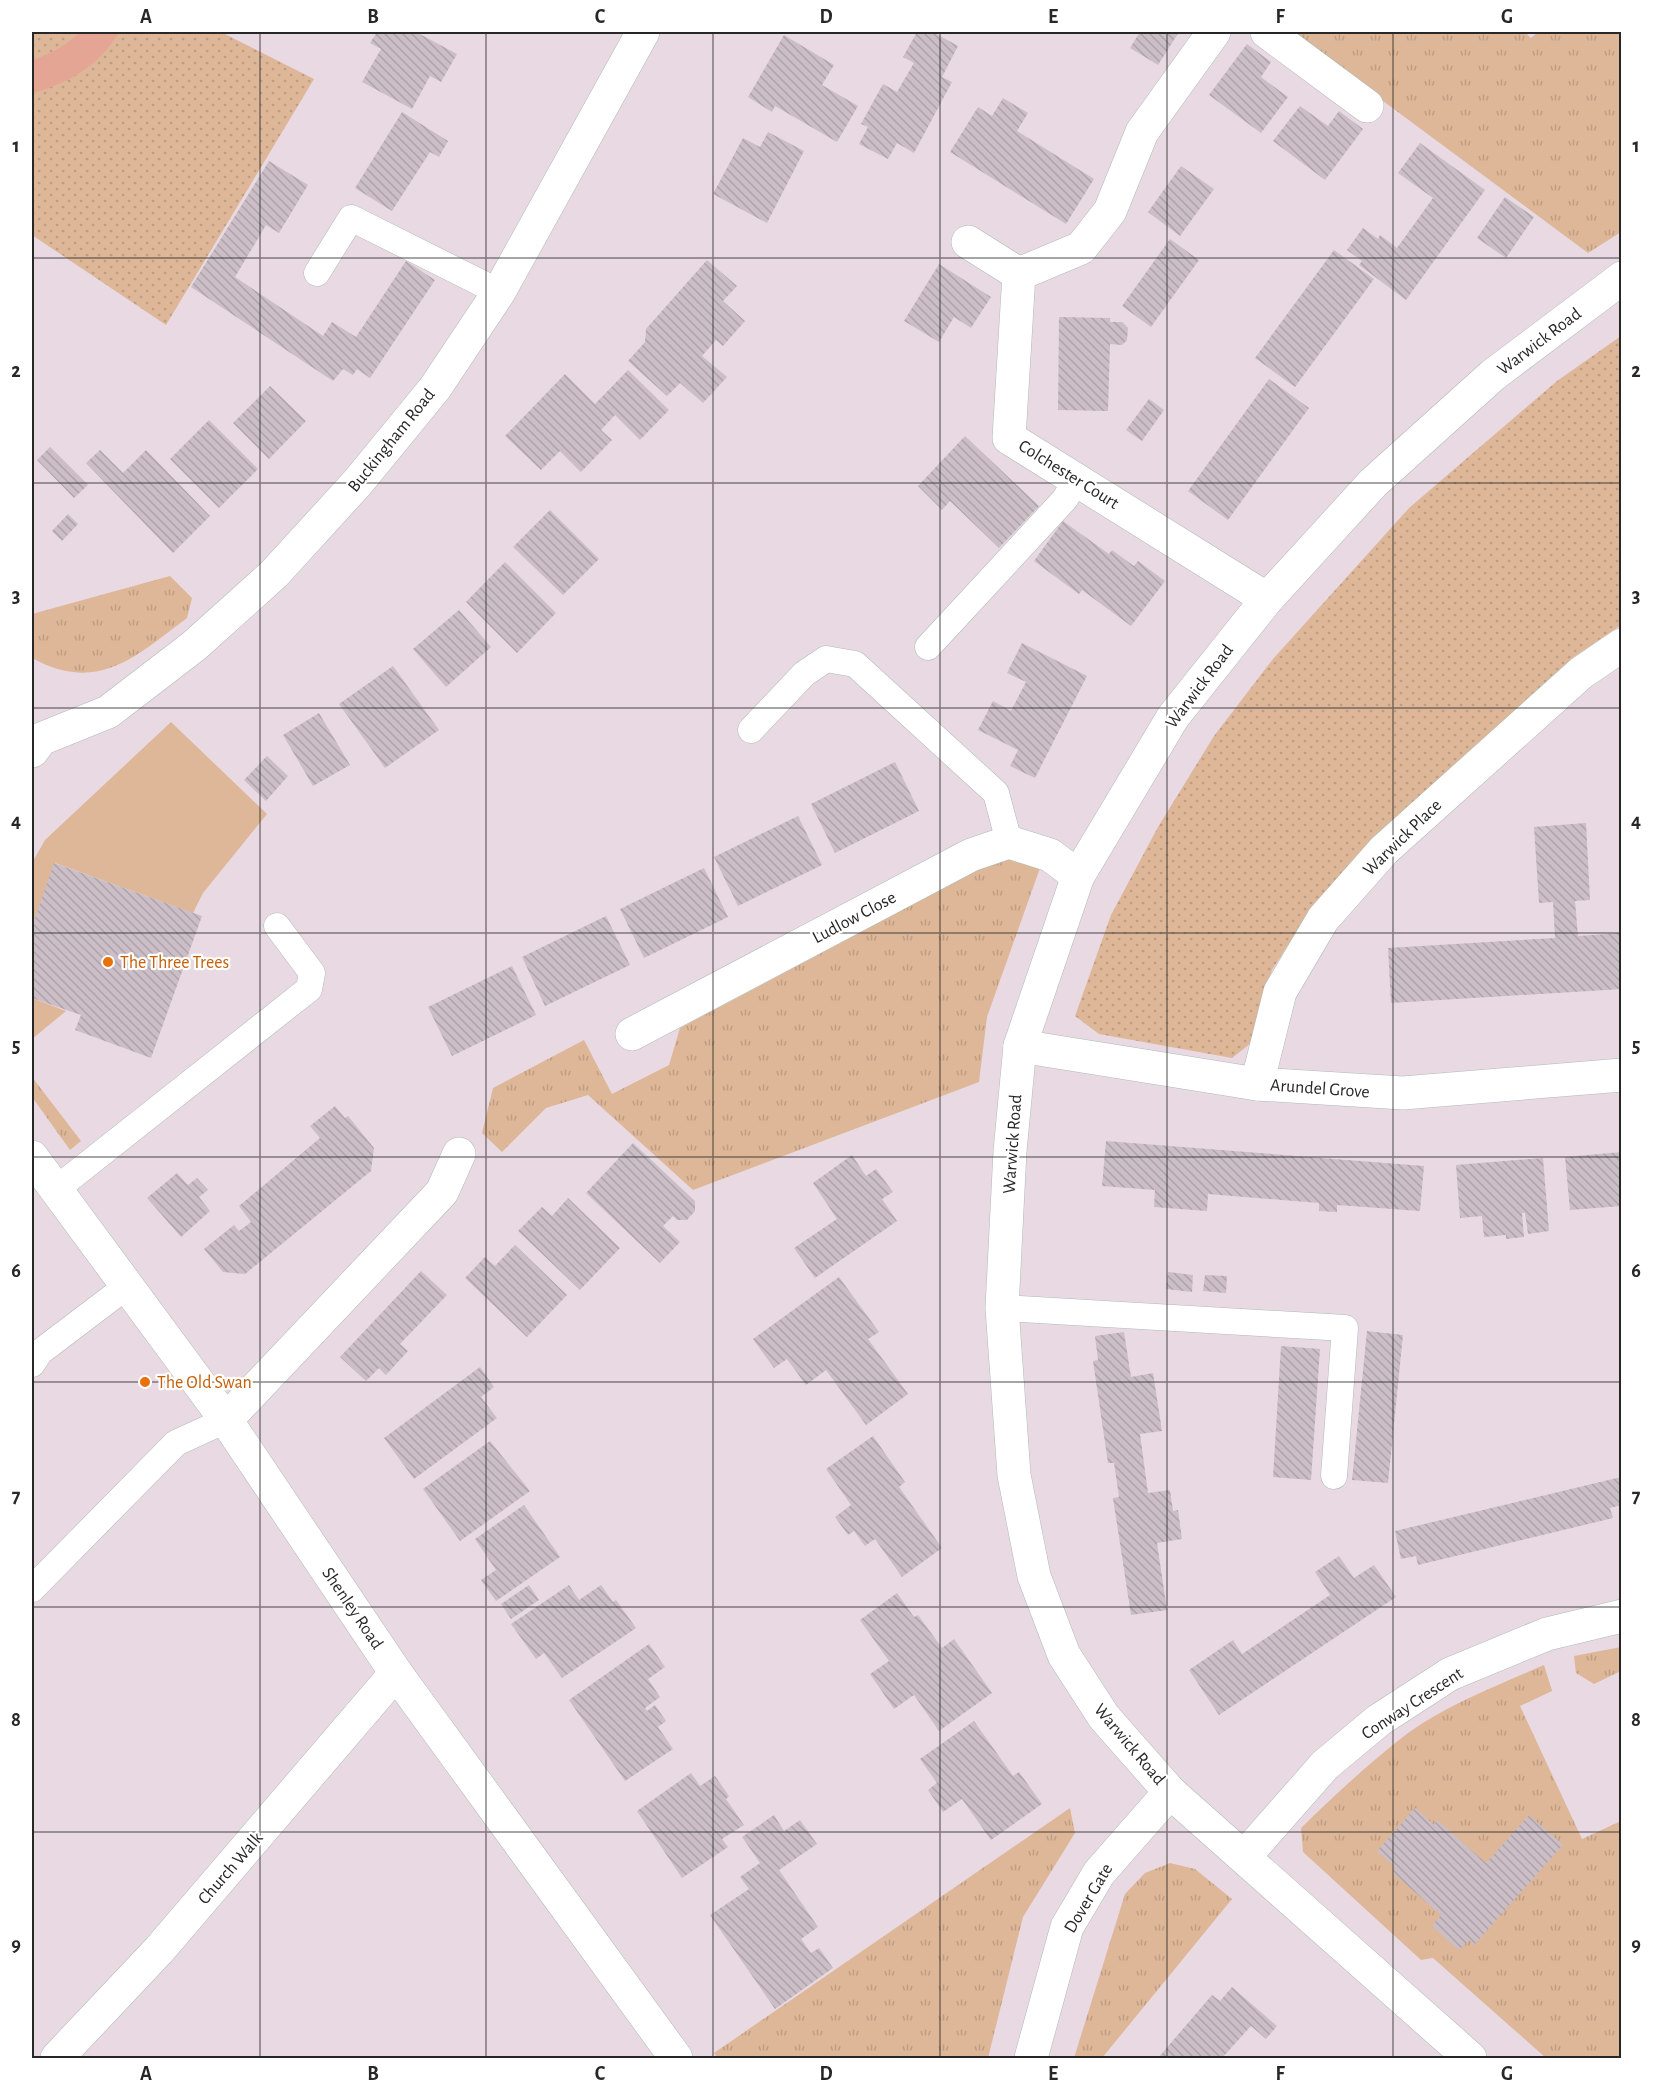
<svg xmlns="http://www.w3.org/2000/svg" width="1653" height="2090" viewBox="0 0 1653 2090" font-family="'Alegreya Sans',sans-serif">
  <style>
    .grass { fill: url(#grass-tufts) }
    .park { fill: url(#park-dots) }
    .garden { fill: #deb798 }
    .pitch { fill: #e5a594 }
    .building { fill: url(#building-back-hatch) }
    .lines { fill: none; stroke-linecap: round; stroke-linejoin: round }
    .lane-casing { stroke: #adbbb5; stroke-width: 27 }
    .street-casing { stroke: #adbbb5; stroke-width: 34 }
    .secondary-casing { stroke: #adbbb5; stroke-width: 34 }
    .lane { stroke: #fff; stroke-width: 26 }
    .street { stroke: #fff; stroke-width: 33 }
    .secondary { stroke: #fff; stroke-width: 33 }
    .grid { fill: none; stroke: #272727; stroke-width: 1.5; stroke-opacity: 0.55 }
    .food-dot { fill: #e8710a; stroke: #fff; stroke-width: 2 }
    .labels { text-anchor: middle; stroke-width: 4.5; stroke-linejoin: round; paint-order: stroke }
    .street-label { font-size: 18px; fill: #272727; stroke: #fff }
    .food-label { font-size: 18px; fill: #c56008; stroke: #fff; text-anchor: start }
    .neatline { fill: none; stroke: #272727; stroke-width: 2 }
    .grid-label { font-size: 20px; text-anchor: middle; font-weight: bold; fill: #272727 }
  </style>
  <defs>
    <pattern id="grass-tufts" width="24" height="20" patternUnits="userSpaceOnUse" patternTransform="scale(1.5)"><rect width="24" height="20" fill="#deb798"/><path d="M3 7l-1-3M5 7V3M7 7l1-3M15 17l-1-3M17 17v-4M19 17l1-3" fill="none" stroke="#be9d83"/></pattern>
    <pattern id="park-dots" width="8" height="8" patternUnits="userSpaceOnUse" patternTransform="scale(1.5)"><rect width="8" height="8" fill="#deb798"/><path d="M2 2h.1M6 6h.1" fill="none" stroke="#be9d83" stroke-width="1.8" stroke-linecap="round"/></pattern>
    <pattern id="building-back-hatch" width="6" height="6" patternUnits="userSpaceOnUse" patternTransform="scale(1.5)"><rect width="6" height="6" fill="#cbbec6"/><path d="M-1 5l2 2M0 0l6 6M5-1l2 2" fill="none" stroke="#aea3aa"/></pattern>
  </defs>
  <rect width="100%" height="100%" fill="#e9d9e3"/>
  <g class="grass">
    <polygon points="1290,32 1525,32 1531,38 1538,32 1621,32 1621,232 1588,253"/>
    <path d="M170 576 192 598 187 618C135 657 98 694 32 658V614Z"/>
    <polygon points="1004,856 1040,868 987,1017 979,1082 693,1190 588,1095 546,1108 502,1152 482,1133 493,1088 584,1040 612,1094 669,1065 680,1028"/>
    <polygon points="32,1077 81,1141 70,1150 32,1097"/>
    <polygon points="1621,1647 1621,1671 1594,1684 1576,1673 1574,1656"/>
    <path d="M1544 1665 1552 1691 1520 1706 1582 1839 1621 1821V2058H1546L1433 1958 1421 1960 1303 1852 1301 1828C1335 1795 1370 1762 1408 1733 1449 1704 1499 1685 1544 1665Z"/>
    <polygon points="1070,1808 1075,1833 1023,1917 988,2058 718,2058 714,2053"/>
    <polygon points="1170,1863 1195,1869 1232,1899 1102,2058 1074,2058 1125,1894 1145,1873"/>
  </g>
  <g class="park">
    <polygon points="32,32 221,32 314,79 166,325 32,235"/>
    <polygon points="1621,336 1621,625 1571,659 1374,838 1311,909 1272,970 1251,1043 1232,1058 1099,1034 1075,1016 1111,915 1158,827 1214,736 1273,659 1409,508 1557,381"/>
  </g>
  <g class="garden">
    <polygon points="171,722 267,814 203,893 193,913 55,863 32,927 32,863 45,840"/>
    <polygon points="32,998 66,1011 32,1039"/>
  </g>
  <path class="pitch" d="M80 32H119C100 65 68 84 32 93V60C50 54 66 46 80 32Z"/>
  <g class="building">
    <polygon points="377,32 416,32 457,54 441,82 430,76 412,109 362,82 381,49 370,43"/>
    <polygon points="917,32 933,32 958,46 942,77 952,82 914,153 897,143 888,159 859,144 868,127 861,124 883,84 897,92 914,63 903,57"/>
    <polygon points="1140,32 1179,32 1158,65 1130,48"/>
    <polygon points="784,35 834,65 822,85 858,106 837,142 775,106 772,112 748,97"/>
    <polygon points="1247,44 1271,62 1261,77 1288,97 1261,133 1209,95"/>
    <polygon points="1003,98 1028,113 1017,131 1094,179 1066,224 950,152 978,107 992,116"/>
    <polygon points="1300,106 1328,126 1339,111 1363,129 1325,180 1273,141"/>
    <polygon points="402,112 448,141 439,157 430,152 392,211 355,188"/>
    <polygon points="768,132 804,151 767,223 713,194 743,138 760,147"/>
    <polygon points="1420,143 1485,190 1406,300 1359,265 1362,261 1347,250 1363,228 1378,239 1380,235 1397,248 1433,198 1398,173"/>
    <polygon points="269,161 308,185 279,233 266,225 235,277 323,336 332,322 356,337 406,261 435,280 370,378 357,369 353,375 343,369 333,381 191,287"/>
    <polygon points="1181,166 1214,189 1180,236 1148,212"/>
    <polygon points="1505,197 1534,217 1506,258 1477,238"/>
    <polygon points="1170,239 1199,260 1151,327 1122,306"/>
    <polygon points="1334,250 1374,279 1295,387 1255,358"/>
    <polygon points="707,260 737,286 723,301 745,321 723,346 716,340 702,356 727,377 703,403 680,383 667,396 628,361 645,342 646,329"/>
    <polygon points="939,264 991,297 971,328 954,317 939,342 904,321"/>
    <polygon points="1059,317 1110,318 1110,322 1122,322 1128,328 1127,340 1122,345 1110,344 1108,411 1058,410"/>
    <polygon points="628,370 669,410 640,440 615,415 601,430 612,440 581,472 560,451 541,470 505,436 565,374 595,404"/>
    <polygon points="1269,379 1309,408 1228,520 1188,491"/>
    <polygon points="270,386 306,421 269,459 233,423"/>
    <polygon points="1149,399 1164,410 1142,441 1126,430"/>
    <polygon points="209,420 258,469 219,508 170,459"/>
    <polygon points="965,436 1039,506 999,548 950,501 942,510 918,486"/>
    <polygon points="50,447 88,485 74,498 37,460"/>
    <polygon points="100,450 123,473 146,450 210,516 173,553 86,463"/>
    <polygon points="550,510 599,559 563,595 513,547"/>
    <polygon points="68,514 78,524 62,541 52,531"/>
    <polygon points="1063,521 1109,554 1112,550 1134,566 1138,561 1165,581 1131,626 1082,590 1079,594 1034,561"/>
    <polygon points="505,562 556,613 517,653 466,602"/>
    <polygon points="459,610 491,647 446,687 413,649"/>
    <polygon points="1022,643 1087,676 1035,778 1010,766 1018,750 978,730 993,701 1011,711 1026,682 1007,673"/>
    <polygon points="393,666 439,730 385,768 339,704"/>
    <polygon points="319,713 350,765 313,786 283,735"/>
    <polygon points="267,756 288,776 266,801 244,780"/>
    <polygon points="895,762 919,811 835,853 811,804"/>
    <polygon points="798,816 822,865 738,906 714,857"/>
    <polygon points="1586,823 1590,900 1575,901 1578,936 1622,933 1622,989 1391,1003 1388,948 1555,938 1553,902 1539,903 1534,827"/>
    <polygon points="54,863 202,916 151,1058 75,1030 81,1015 32,998 32,927"/>
    <polygon points="704,868 728,917 644,958 620,909"/>
    <polygon points="606,916 630,965 545,1006 522,957"/>
    <polygon points="512,966 536,1015 452,1056 428,1007"/>
    <polygon points="335,1106 345,1118 348,1116 374,1148 371,1171 245,1274 223,1272 204,1249 234,1225 239,1231 251,1222 239,1206 320,1138 310,1126"/>
    <polygon points="1106,1141 1424,1166 1420,1211 1337,1205 1337,1212 1319,1211 1319,1203 1208,1194 1207,1211 1154,1207 1155,1190 1102,1186"/>
    <polygon points="633,1143 695,1201 695,1211 687,1220 677,1220 673,1216 663,1226 680,1242 660,1263 586,1193"/>
    <polygon points="1622,1152 1622,1206 1570,1210 1565,1157"/>
    <polygon points="852,1155 866,1176 876,1169 893,1192 882,1199 897,1221 815,1278 794,1248 837,1219 813,1183"/>
    <polygon points="1543,1158 1549,1231 1528,1234 1525,1213 1522,1213 1524,1237 1506,1239 1506,1235 1484,1237 1482,1216 1460,1218 1456,1165"/>
    <polygon points="177,1173 188,1185 197,1178 208,1190 199,1197 210,1211 181,1237 147,1198"/>
    <polygon points="568,1198 620,1248 580,1290 518,1231 542,1207 552,1216"/>
    <polygon points="515,1245 567,1295 527,1337 465,1278 485,1257 495,1266"/>
    <polygon points="421,1271 447,1295 400,1344 408,1351 386,1375 379,1368 366,1381 340,1357"/>
    <polygon points="1168,1272 1193,1275 1192,1292 1166,1289"/>
    <polygon points="1205,1275 1227,1276 1226,1293 1203,1291"/>
    <polygon points="839,1277 879,1332 868,1339 908,1394 866,1425 826,1370 806,1385 787,1359 774,1368 753,1339"/>
    <polygon points="1367,1331 1403,1335 1388,1483 1352,1480"/>
    <polygon points="1124,1332 1131,1377 1153,1373 1162,1431 1140,1434 1148,1493 1170,1490 1173,1511 1178,1510 1182,1539 1157,1543 1167,1610 1131,1615 1113,1498 1119,1497 1114,1463 1108,1463 1093,1361 1098,1360 1095,1336"/>
    <polygon points="1281,1346 1320,1349 1311,1480 1273,1477"/>
    <polygon points="480,1367 494,1387 481,1397 497,1418 414,1479 384,1438"/>
    <polygon points="873,1436 905,1482 899,1487 942,1548 902,1577 875,1539 865,1546 854,1531 848,1535 835,1517 851,1505 826,1469"/>
    <polygon points="490,1441 530,1491 460,1541 423,1489"/>
    <polygon points="1621,1477 1622,1505 1610,1508 1613,1518 1418,1565 1416,1556 1401,1559 1395,1531"/>
    <polygon points="524,1505 560,1557 496,1601 481,1580 496,1570 475,1539"/>
    <polygon points="1339,1556 1354,1578 1374,1565 1396,1597 1219,1715 1189,1670 1233,1640 1242,1654 1330,1595 1315,1572"/>
    <polygon points="529,1585 539,1600 511,1619 501,1604"/>
    <polygon points="569,1585 579,1600 601,1585 613,1602 616,1600 636,1628 562,1678 544,1653 536,1659 511,1624"/>
    <polygon points="897,1593 914,1617 918,1615 942,1648 954,1639 992,1693 939,1731 914,1695 894,1709 870,1674 889,1661 860,1620"/>
    <polygon points="649,1644 665,1667 648,1679 660,1697 645,1708 647,1711 655,1705 666,1721 658,1727 673,1749 625,1781 569,1700"/>
    <polygon points="974,1721 1013,1776 1019,1772 1042,1804 991,1840 962,1799 943,1812 928,1790 937,1783 920,1759"/>
    <polygon points="691,1773 700,1786 715,1776 729,1796 726,1799 744,1825 722,1839 728,1847 682,1878 637,1811"/>
    <polygon points="1415,1808 1434,1825 1437,1820 1486,1863 1529,1815 1563,1845 1474,1945 1469,1940 1459,1950 1432,1926 1441,1915 1392,1872 1396,1868 1377,1851"/>
    <polygon points="774,1815 784,1831 800,1820 817,1844 779,1870 818,1927 801,1939 811,1953 819,1948 833,1968 775,2009 710,1915 749,1889 740,1877 760,1863 742,1837"/>
    <polygon points="1232,1987 1277,2026 1266,2039 1251,2026 1222,2058 1158,2058 1212,1995 1220,2001"/>
  </g>
  <g class="lines">
    <g class="lane-casing">
      <g id="lane">
        <polyline points="317,273 351,218 499,292"/>
        <polyline points="928,647 1065,499 1077,479"/>
        <polyline points="751,730 804,674 826,659 855,664 996,793 1009,842"/>
        <polyline points="55,1190 309,989 312,973 277,926"/>
        <polyline points="1002,1308 1345,1328 1334,1476"/>
        <polyline points="32,1364 40,1352 127,1286"/>
        <polyline points="32,1589 176,1443 226,1420"/>
      </g>
    </g>
    <g class="street-casing">
      <g id="street">
        <polyline points="1214,32 1142,132 1110,211 1081,248 1019,274 1009,438 1267,599"/>
        <polyline points="1267,32 1367,106"/>
        <polyline points="968,242 1019,274"/>
        <polyline points="632,1034 971,855 1009,842 1050,855 1078,876"/>
        <polyline points="1020,1046 1257,1084 1403,1093 1622,1075"/>
        <polyline points="1257,1084 1280,992 1323,919 1384,850 1581,673 1622,645"/>
        <polyline points="226,1420 442,1192 459,1154"/>
        <polyline points="1245,1856 1325,1765 1379,1720 1450,1674 1547,1634 1622,1616"/>
        <polyline points="57,2058 159,1950 396,1673"/>
        <polyline points="1031,2058 1067,1927 1099,1873 1170,1792"/>
        <polyline points="1470,2058 1170,1792 1104,1717 1064,1655 1034,1576 1014,1475 1002,1308 1010,1151 1020,1046 1078,876 1173,717 1267,599 1373,483 1493,375 1622,278"/>
      </g>
    </g>
    <g class="secondary-casing">
      <g id="secondary">
        <polyline points="32,751 41,739 108,712 194,646 274,574 358,482 435,388 499,292 643,32"/>
        <polyline points="32,1157 226,1420 396,1673 676,2058"/>
      </g>
    </g>
    <use href="#lane" class="lane"/>
    <use href="#street" class="street"/>
    <use href="#secondary" class="secondary"/>
  </g>
  <path class="grid" d="M260 32V2058M486 32V2058M713 32V2058M940 32V2058M1167 32V2058M1393 32V2058M32 258H1622M32 483H1622M32 708H1622M32 933H1622M32 1157H1622M32 1382H1622M32 1607H1622M32 1832H1622"/>
  <g class="food-dot">
    <circle cx="108" cy="962" r="6"/>
    <circle cx="145" cy="1382" r="6"/>
  </g>
  <g class="labels">
    <g class="street-label">
      <text transform="translate(1539 341) rotate(-37)" y="6">Warwick Road</text>
      <text transform="translate(391 440) rotate(-51)" y="6">Buckingham Road</text>
      <text transform="translate(1069 474) rotate(32)" y="6">Colchester Court</text>
      <text transform="translate(1199 686) rotate(-53)" y="6">Warwick Road</text>
      <text transform="translate(1402 837) rotate(-44)" y="6">Warwick Place</text>
      <text transform="translate(854 917) rotate(-28)" y="6">Ludlow Close</text>
      <text transform="translate(1320 1088) rotate(4)" y="6">Arundel Grove</text>
      <text transform="translate(1012 1144) rotate(-86)" y="6">Warwick Road</text>
      <text transform="translate(353 1608) rotate(56)" y="6">Shenley Road</text>
      <text transform="translate(1412 1703) rotate(-33)" y="6">Conway Crescent</text>
      <text transform="translate(1130 1744) rotate(50)" y="6">Warwick Road</text>
      <text transform="translate(230 1868) rotate(-49)" y="6">Church Walk</text>
      <text transform="translate(1088 1898) rotate(-59)" y="6">Dover Gate</text>
    </g>
    <g class="food-label">
      <text x="120" y="968">The Three Trees</text>
      <text x="157" y="1388">The Old Swan</text>
    </g>
  </g>
  <rect width="1653" height="2090" fill="none" stroke="#ffffff" stroke-width="66"/>
  <rect x="33" y="33" width="1587" height="2024" class="neatline"/>
  <g class="grid-label">
    <text x="146" y="23">A</text>
    <text x="373" y="23">B</text>
    <text x="600" y="23">C</text>
    <text x="826" y="23">D</text>
    <text x="1053" y="23">E</text>
    <text x="1280" y="23">F</text>
    <text x="1507" y="23">G</text>
    <text x="16" y="152">1</text>
    <text x="1636" y="152">1</text>
    <text x="16" y="377">2</text>
    <text x="1636" y="377">2</text>
    <text x="16" y="602">3</text>
    <text x="1636" y="602">3</text>
    <text x="16" y="827">4</text>
    <text x="1636" y="827">4</text>
    <text x="16" y="1052">5</text>
    <text x="1636" y="1052">5</text>
    <text x="16" y="1277">6</text>
    <text x="1636" y="1277">6</text>
    <text x="16" y="1502">7</text>
    <text x="1636" y="1502">7</text>
    <text x="16" y="1726">8</text>
    <text x="1636" y="1726">8</text>
    <text x="16" y="1951">9</text>
    <text x="1636" y="1951">9</text>
    <text x="146" y="2080">A</text>
    <text x="373" y="2080">B</text>
    <text x="600" y="2080">C</text>
    <text x="826" y="2080">D</text>
    <text x="1053" y="2080">E</text>
    <text x="1280" y="2080">F</text>
    <text x="1507" y="2080">G</text>
  </g>
</svg>
